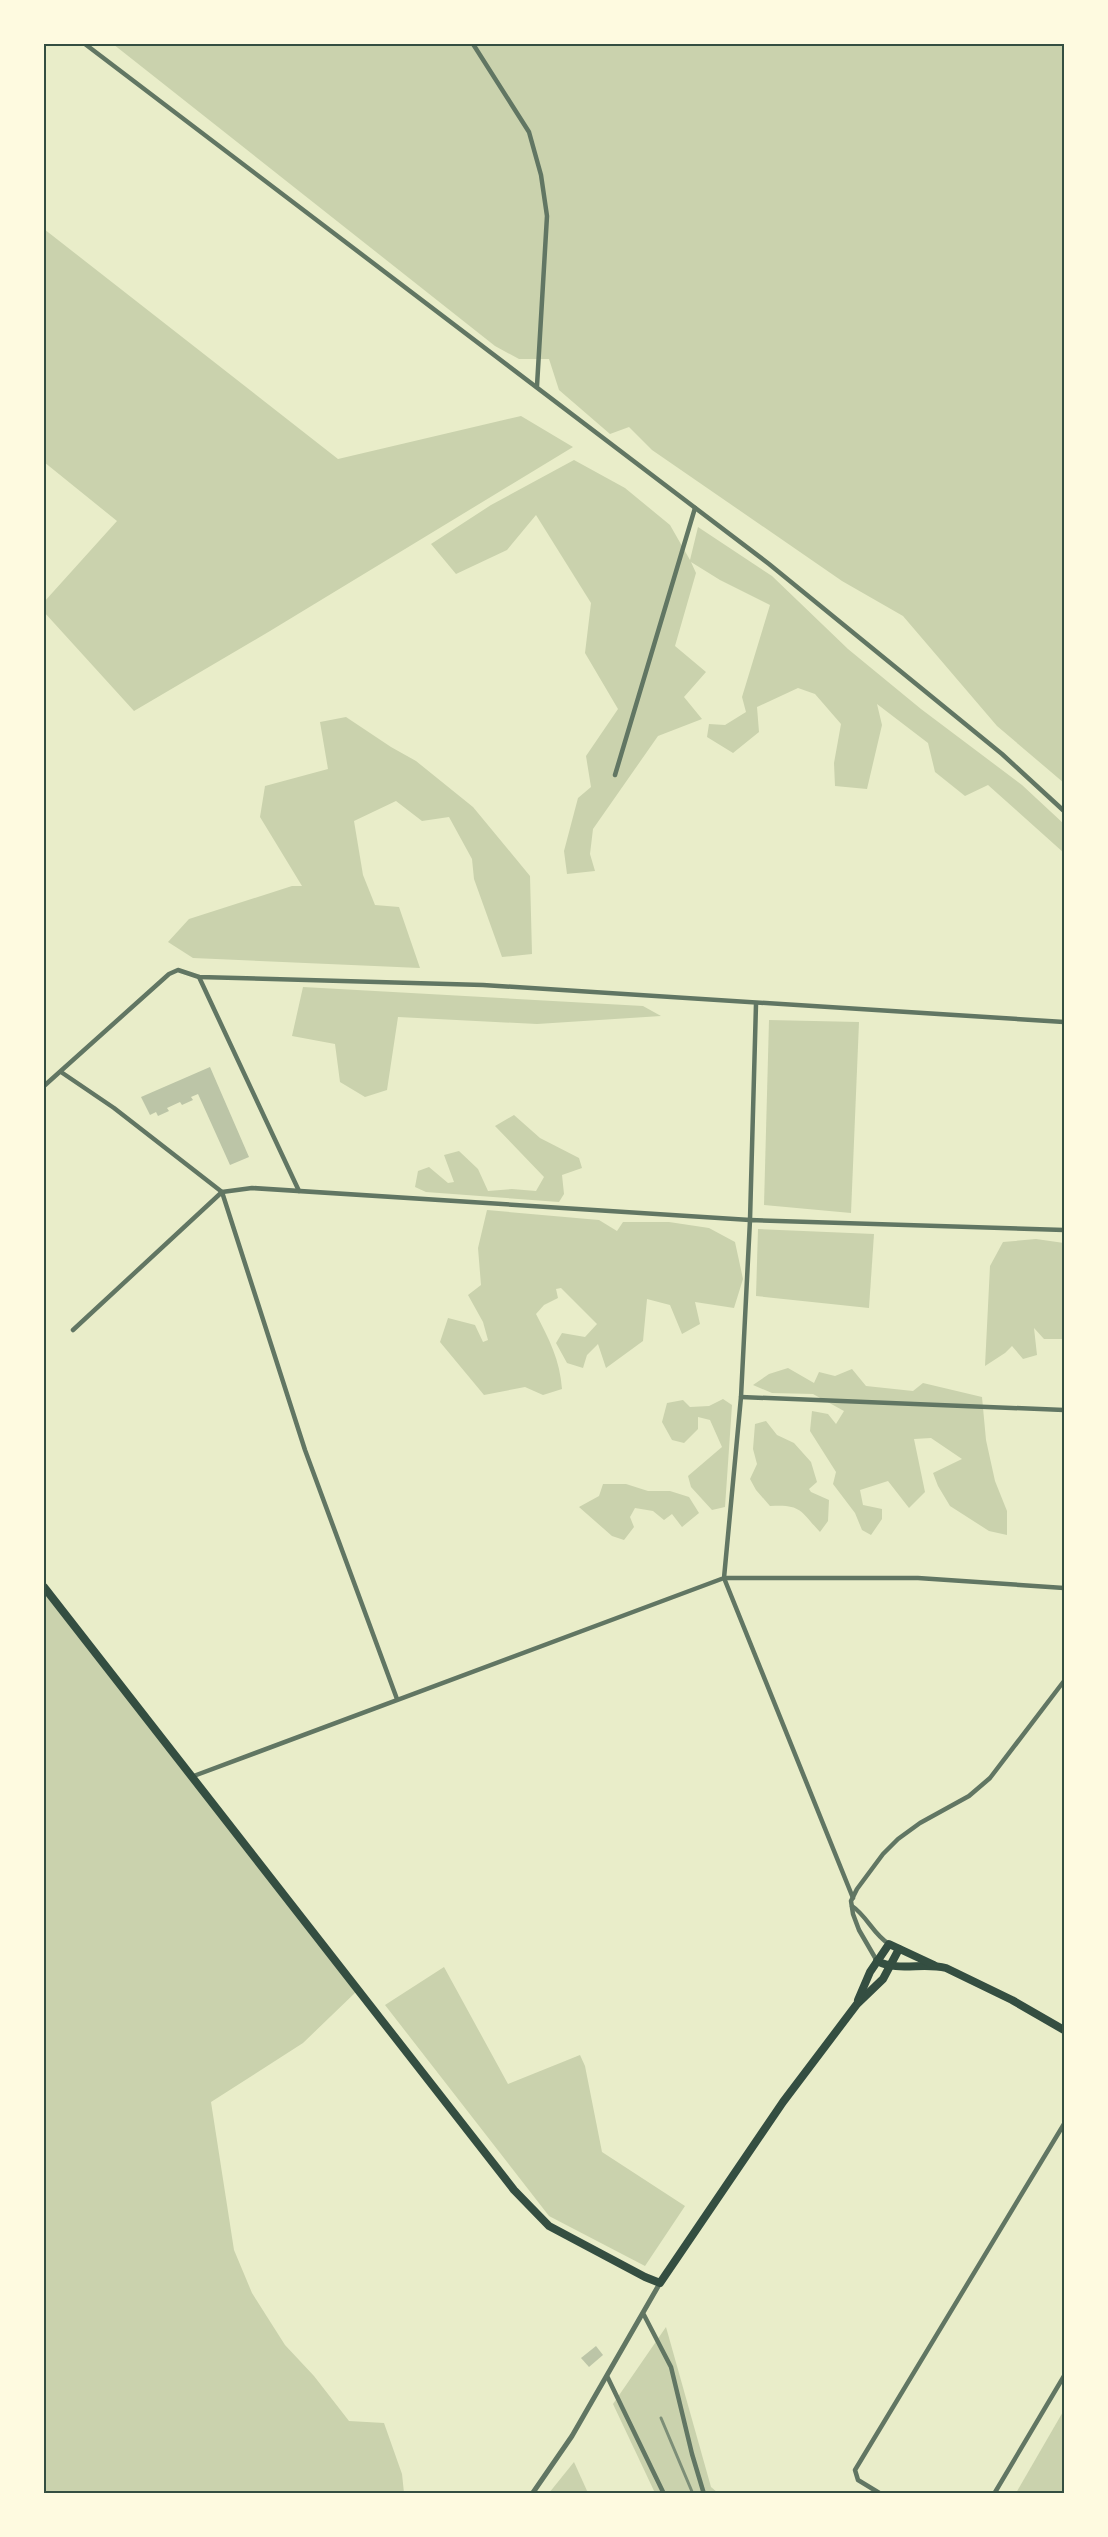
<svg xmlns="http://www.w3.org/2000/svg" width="1108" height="2537" viewBox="0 0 1108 2537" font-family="Bitter,serif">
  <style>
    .green { fill: #cad2ad }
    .building { fill: #bcc5a7 }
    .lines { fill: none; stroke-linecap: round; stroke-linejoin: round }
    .minor { stroke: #617663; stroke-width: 4.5 }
    .tertiary { stroke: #617663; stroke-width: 5 }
    .trunk { stroke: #344e41; stroke-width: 8 }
    .rail { stroke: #7c8e77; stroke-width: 3 }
    .neatline { fill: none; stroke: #344e41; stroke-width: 2 }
  </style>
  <rect width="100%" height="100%" fill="#e9edc9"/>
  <g class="green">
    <polygon points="113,44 1064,44 1064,783 997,726 903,616 842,581 652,450 629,427 610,434 559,390 549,359 519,359 495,346"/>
    <polygon points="44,229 338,459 521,416 573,447 270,631 134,711 44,612 44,602 117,521 44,462"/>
    <polygon points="574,460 625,488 670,525 690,560 698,527 772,576 848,649 921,709 1022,785 1064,824 1064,853 988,785 965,796 935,772 928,743 877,704 882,725 867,789 835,786 834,763 841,724 815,694 798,688 757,707 759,732 733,753 707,737 709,724 725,725 746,712 742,697 770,605 720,580 691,562 696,573 675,646 706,672 684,697 702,719 658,736 593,829 590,854 595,871 567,874 564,851 578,798 591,787 586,756 618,709 585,653 591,603 536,515 507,550 456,574 431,544 491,505"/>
    <polygon points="346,717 391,747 416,761 473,807 530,876 532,954 502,957 474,879 472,859 449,817 422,821 396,801 354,821 363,875 375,905 399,907 420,968 193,958 168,942 189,919 292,886 302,886 260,817 265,786 328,769 320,722"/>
    <polygon points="303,987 643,1006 661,1016 537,1024 398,1017 387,1090 365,1097 340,1082 335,1044 292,1036"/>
    <polygon points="769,1020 859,1022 851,1213 764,1205"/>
    <polygon points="514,1115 540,1138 579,1158 582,1168 562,1175 564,1194 559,1202 426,1192 415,1187 418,1171 429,1167 448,1183 454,1182 444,1155 459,1151 478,1169 488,1191 512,1189 536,1191 544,1177 495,1126"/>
    <path d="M487 1210 599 1220 617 1231 623 1222H669L709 1228 735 1242 743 1279 734 1308 695 1302 700 1324 682 1334 670 1305 647 1299 643 1341 606 1368 598 1344 587 1355 583 1368 567 1363 556 1343 562 1333 585 1337 597 1324 561 1288 556 1289 558 1298 544 1305 536 1314C549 1339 560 1360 562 1389L543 1395 525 1387 484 1395 440 1342 448 1318 475 1325 483 1342 488 1340 483 1322 468 1295 481 1285 478 1248Z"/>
    <polygon points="758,1229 874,1234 869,1308 756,1296"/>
    <polygon points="1036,1239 1064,1243 1064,1339 1044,1339 1034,1328 1037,1355 1023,1359 1012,1346 1005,1353 985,1366 990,1266 1003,1242"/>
    <polygon points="788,1368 814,1383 819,1372 835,1376 852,1369 866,1386 913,1391 923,1383 982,1397 986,1440 995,1481 1007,1511 1007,1535 989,1531 950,1506 938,1486 933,1473 962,1459 931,1438 914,1439 925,1492 909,1508 888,1481 860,1490 863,1505 882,1509 882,1519 871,1535 862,1530 855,1513 833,1484 836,1472 810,1431 812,1411 828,1414 836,1424 844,1411 813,1394 772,1393 753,1385 769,1374"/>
    <polygon points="723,1399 732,1405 725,1507 712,1510 691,1487 688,1476 722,1447 710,1420 698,1417 698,1429 684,1443 672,1440 662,1422 667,1403 683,1400 690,1407 709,1406"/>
    <path d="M766 1421 777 1435 794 1443 811 1462 817 1482 809 1489 811 1492 829 1500 828 1521 820 1532C800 1511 802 1504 770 1506L756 1490 750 1479 757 1464 753 1449 755 1424Z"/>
    <polygon points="603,1484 626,1484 648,1491 670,1491 689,1497 699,1513 682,1527 672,1514 664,1520 653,1511 635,1508 630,1517 634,1527 624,1540 612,1536 579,1507 599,1496"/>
    <polygon points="44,1592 358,1990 303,2043 211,2102 234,2250 252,2293 285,2345 314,2376 349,2421 384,2423 402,2474 404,2493 44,2493"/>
    <polygon points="444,1967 508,2084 580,2055 585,2066 602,2152 685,2206 645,2266 549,2216 385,2005"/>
    <polygon points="666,2327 711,2487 718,2493 655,2493 613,2404"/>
    <polygon points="1064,2410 1064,2493 1016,2493"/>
    <polygon points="574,2462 588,2493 549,2493"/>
  </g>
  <g class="building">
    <polygon points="210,1067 249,1157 230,1165 198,1094 191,1097 193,1100 182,1105 180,1102 167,1108 169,1111 158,1116 156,1112 150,1115 141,1097"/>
    <polygon points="596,2346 603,2355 589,2367 581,2358"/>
  </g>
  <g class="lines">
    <g class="minor">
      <polyline points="85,44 769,564 1002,754 1064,811"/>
      <polyline points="473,44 529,132 541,175 547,216 537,386"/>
      <polyline points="615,775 695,508"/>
      <polyline points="199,977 299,1191"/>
      <polyline points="61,1072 114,1108 222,1192 305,1450 397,1699"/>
      <polyline points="44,1086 169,974 178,970 199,977 483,985 1064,1022"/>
      <polyline points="73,1330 222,1192 252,1188 750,1220 756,1004"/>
      <polyline points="741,1397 1064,1410"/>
      <polyline points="191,1777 724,1578 741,1397 750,1220 1064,1230"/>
      <polyline points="853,1898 724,1578 918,1578 1064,1588"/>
      <path d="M852 1906C867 1916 873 1934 889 1944"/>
      <polyline points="877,1961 859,1930 853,1914 851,1901 857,1889 883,1854 898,1839 920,1823 969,1796 990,1778 1064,1681"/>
      <polyline points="644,2315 671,2367 692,2454 704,2494"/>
      <polyline points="607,2376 664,2494"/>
      <polyline points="881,2494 858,2480 855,2470 1064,2124"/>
      <polyline points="994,2494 1064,2376"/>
    </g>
    <polyline class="tertiary" points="532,2494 572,2436 660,2283"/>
    <g class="trunk">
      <polyline points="44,1587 514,2190 549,2226 645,2277 660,2283 783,2102 857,2004 883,1979 899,1949"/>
      <path d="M877 1961C898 1972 923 1962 946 1968L1012 2000 1064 2030"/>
      <polyline points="858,2000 870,1972 889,1944 934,1965"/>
    </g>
    <polyline class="rail" points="661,2418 693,2494"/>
  </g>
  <rect width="1108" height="2537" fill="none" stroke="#fefae0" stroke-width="90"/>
  <rect x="45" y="45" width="1018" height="2447" class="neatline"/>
</svg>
